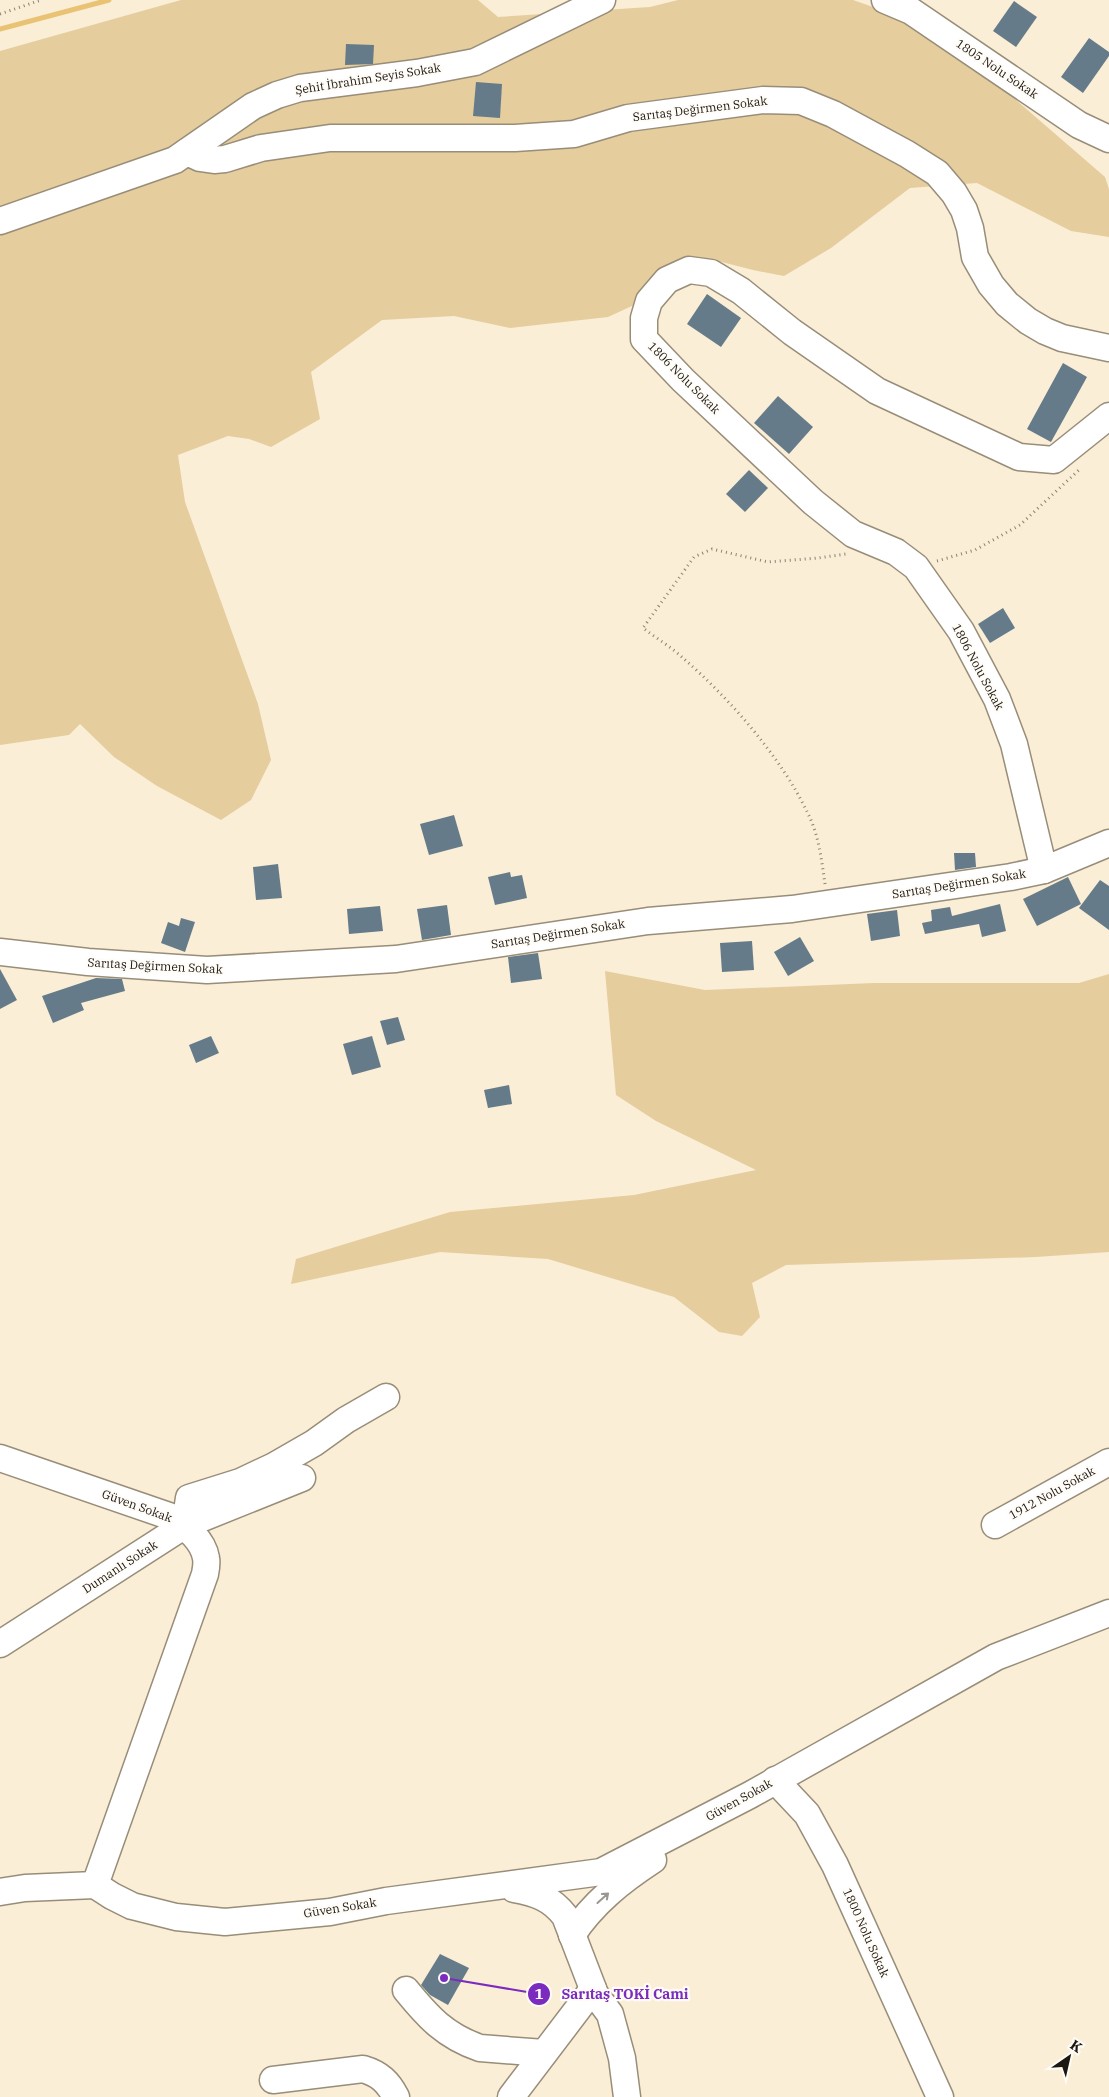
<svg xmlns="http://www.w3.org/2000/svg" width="1109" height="2097" viewBox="0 0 1109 2097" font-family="'IBM Plex Serif',serif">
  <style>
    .green { fill: #e5cd9e }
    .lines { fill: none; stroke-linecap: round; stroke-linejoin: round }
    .stream { stroke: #e9c274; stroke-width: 5 }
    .building { fill: #657b89 }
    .minor-casing { stroke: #988d78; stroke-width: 29 }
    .path { stroke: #8b8273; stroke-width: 3; stroke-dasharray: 1 4; stroke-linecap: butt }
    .minor { stroke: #fff; stroke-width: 26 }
    .oneway { stroke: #999793 }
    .labels { text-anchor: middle; stroke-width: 4.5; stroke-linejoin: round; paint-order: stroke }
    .street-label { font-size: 12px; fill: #1c170f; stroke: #fffcf8 }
    .leader { fill: none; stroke: #7b2cbf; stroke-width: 2 }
    .callout-dot { fill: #7b2cbf; stroke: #fffcf8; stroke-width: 2 }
    .mark-label { font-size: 15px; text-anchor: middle; font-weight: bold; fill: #fff }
    .callout-label { font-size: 14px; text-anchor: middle; font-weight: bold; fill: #7b2cbf; stroke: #fffcf8; stroke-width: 4.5; stroke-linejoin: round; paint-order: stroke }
  </style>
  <rect width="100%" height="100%" fill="#faeed7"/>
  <g class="green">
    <polygon points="181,0 478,0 498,17 650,7 678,0 853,0 933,28 1105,177 1109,189 1109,237 1071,231 977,183 910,188 831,248 784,276 753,270 714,260 658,294 608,317 510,328 454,316 382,320 311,372 320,419 271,447 249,439 228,436 178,455 185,502 258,704 271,760 251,800 221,820 157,786 114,757 80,724 69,735 0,745 0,51"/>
    <polygon points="605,971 705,990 874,983 1079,983 1109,974 1109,1252 1036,1257 786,1265 752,1283 760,1317 742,1336 719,1332 674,1297 548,1259 440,1252 291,1284 296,1259 450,1212 634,1195 756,1170 656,1121 616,1095"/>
  </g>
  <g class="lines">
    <polyline class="stream" points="0,29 109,0"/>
  </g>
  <g class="building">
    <polygon points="1014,1 1037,17 1016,47 993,31"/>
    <polygon points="1089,38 1109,52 1109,56 1083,93 1061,77"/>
    <polygon points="346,44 374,45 373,64 345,65"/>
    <polygon points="476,82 502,84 500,118 473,116"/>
    <polygon points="707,294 741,318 721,347 687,324"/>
    <polygon points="1063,363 1087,377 1051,442 1027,429"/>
    <polygon points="778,396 813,427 789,454 754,423"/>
    <polygon points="749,470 768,488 745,512 726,494"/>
    <polygon points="1003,608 1015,628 990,643 978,624"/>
    <polygon points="454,815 463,846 429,855 420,824"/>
    <polygon points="954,853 975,853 976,867 955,870"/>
    <polygon points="278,864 282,898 256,900 253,867"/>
    <polygon points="510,872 511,877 522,875 527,898 495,905 488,877"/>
    <polygon points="1068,877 1081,904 1037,926 1023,899"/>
    <polygon points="1100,880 1109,886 1109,930 1079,908"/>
    <polygon points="1000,904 1006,931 982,937 979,924 925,934 922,923 932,921 931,910 950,907 952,916"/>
    <polygon points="447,905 451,935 422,940 417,909"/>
    <polygon points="380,906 383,931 349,934 347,909"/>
    <polygon points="897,910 900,936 871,941 867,914"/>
    <polygon points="181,918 195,922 185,952 161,943 168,922 179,926"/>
    <polygon points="800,937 814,961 788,976 774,952"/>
    <polygon points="752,941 754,970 722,972 720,943"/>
    <polygon points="538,953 542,979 511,983 508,957"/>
    <polygon points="0,969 17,1000 0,1009"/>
    <polygon points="96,978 122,979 125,991 81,1003 84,1010 53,1023 42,996"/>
    <polygon points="398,1017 405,1040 387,1045 380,1021"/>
    <polygon points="211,1036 219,1053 196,1063 189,1045"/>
    <polygon points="372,1036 381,1067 352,1075 343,1044"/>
    <polygon points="509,1085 512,1104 488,1108 484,1090"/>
    <polygon points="440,1954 469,1968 448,2005 430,1995 421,1985"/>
  </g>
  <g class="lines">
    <g class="minor-casing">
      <g id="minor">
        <polyline points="885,0 911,11 1079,125 1109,139"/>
        <polyline points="187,152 200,158 214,160 225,159 261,148 330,138 515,138 574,134 628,118 763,100 801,101 833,114 907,154 937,173 954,193 964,210 970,228 975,257 991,285 1007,304 1028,321 1045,331 1062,338 1109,348"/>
        <polyline points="0,221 175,160 253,106 277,95 300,88 417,73 475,62 602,0"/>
        <polyline points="1044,870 1014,744 997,699 961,631 916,567 896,552 853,534 813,502 683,380 644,339 644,318 649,301 667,280 689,270 711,273 741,291 792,332 877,391 1019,457 1054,460 1109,416"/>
        <polyline points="0,952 88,962 207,970 396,959 648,921 792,909 1011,877 1044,870 1109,843"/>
        <path d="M0 1458 169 1516C184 1525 203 1539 206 1558 207 1563 206 1569 205 1574L95 1885 112 1896 132 1906 176 1917 225 1922 330 1912 386 1901 601 1872 750 1795 996 1657 1109 1613"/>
        <polyline points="185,1525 189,1498 240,1482 274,1466 314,1443 346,1420 386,1397"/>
        <polyline points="995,1525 1109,1462"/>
        <polyline points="0,1644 185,1525 302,1478"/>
        <polyline points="775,1780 807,1814 835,1865 940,2097"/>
        <path d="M514 1889C536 1893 551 1898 565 1916L595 1994 610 2014 622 2058 627 2097"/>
        <polyline points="0,1892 25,1888 95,1885"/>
        <path d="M572 1935C593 1903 621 1881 653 1860"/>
        <path d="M406 1990C428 2017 445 2036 480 2048L544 2053"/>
        <path d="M273 2080 363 2069C380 2074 388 2082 396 2097"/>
        <polyline points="511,2097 593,1989"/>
      </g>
    </g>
    <g class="path">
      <polyline points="0,14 41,0"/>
      <polyline points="937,561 975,550 1020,525 1080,469"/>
      <path d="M825 884C822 863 819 837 810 818 784 760 730 699 683 658 671 647 656 638 643 628L694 557 712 549 768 562 818 558 846 554"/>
    </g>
    <use href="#minor" class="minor"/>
  </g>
  <defs><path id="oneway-shaft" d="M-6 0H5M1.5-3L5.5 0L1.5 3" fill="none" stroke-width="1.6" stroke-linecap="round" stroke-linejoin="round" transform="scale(1.25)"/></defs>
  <use class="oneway" href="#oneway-shaft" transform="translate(603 1898) rotate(-42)"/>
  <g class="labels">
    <g class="street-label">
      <text transform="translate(997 69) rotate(34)" y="4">1805 Nolu Sokak</text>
      <text transform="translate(368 79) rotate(-9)" y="4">Şehit İbrahim Seyis Sokak</text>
      <text transform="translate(700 109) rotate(-7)" y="4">Sarıtaş Değirmen Sokak</text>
      <text transform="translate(684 378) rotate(45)" y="4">1806 Nolu Sokak</text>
      <text transform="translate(978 667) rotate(62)" y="4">1806 Nolu Sokak</text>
      <text transform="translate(959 884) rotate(-9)" y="4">Sarıtaş Değirmen Sokak</text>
      <text transform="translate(558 934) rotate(-9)" y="4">Sarıtaş Değirmen Sokak</text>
      <text transform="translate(155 966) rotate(3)" y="4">Sarıtaş Değirmen Sokak</text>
      <text transform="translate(1052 1493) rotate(-29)" y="4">1912 Nolu Sokak</text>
      <text transform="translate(137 1506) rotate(20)" y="4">Güven Sokak</text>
      <text transform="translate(120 1567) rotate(-33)" y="4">Dumanlı Sokak</text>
      <text transform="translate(739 1800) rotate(-29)" y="4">Güven Sokak</text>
      <text transform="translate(340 1908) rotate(-9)" y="4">Güven Sokak</text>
      <text transform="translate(866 1933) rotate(66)" y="4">1800 Nolu Sokak</text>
    </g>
  </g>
  <path class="leader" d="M444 1978L539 1994"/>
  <g class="callout-dot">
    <circle cx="444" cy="1978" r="5"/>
    <circle cx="539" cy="1994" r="12"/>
  </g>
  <g class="mark-label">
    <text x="539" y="1999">1</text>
  </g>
  <g class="callout-label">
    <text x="625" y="1999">Sarıtaş TOKİ Cami</text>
  </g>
  <g transform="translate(1069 2057) rotate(34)" stroke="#fffcf8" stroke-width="4" paint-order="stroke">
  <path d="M0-4L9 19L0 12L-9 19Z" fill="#1c170f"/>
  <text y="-8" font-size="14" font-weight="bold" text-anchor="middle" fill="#1c170f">K</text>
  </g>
</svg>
